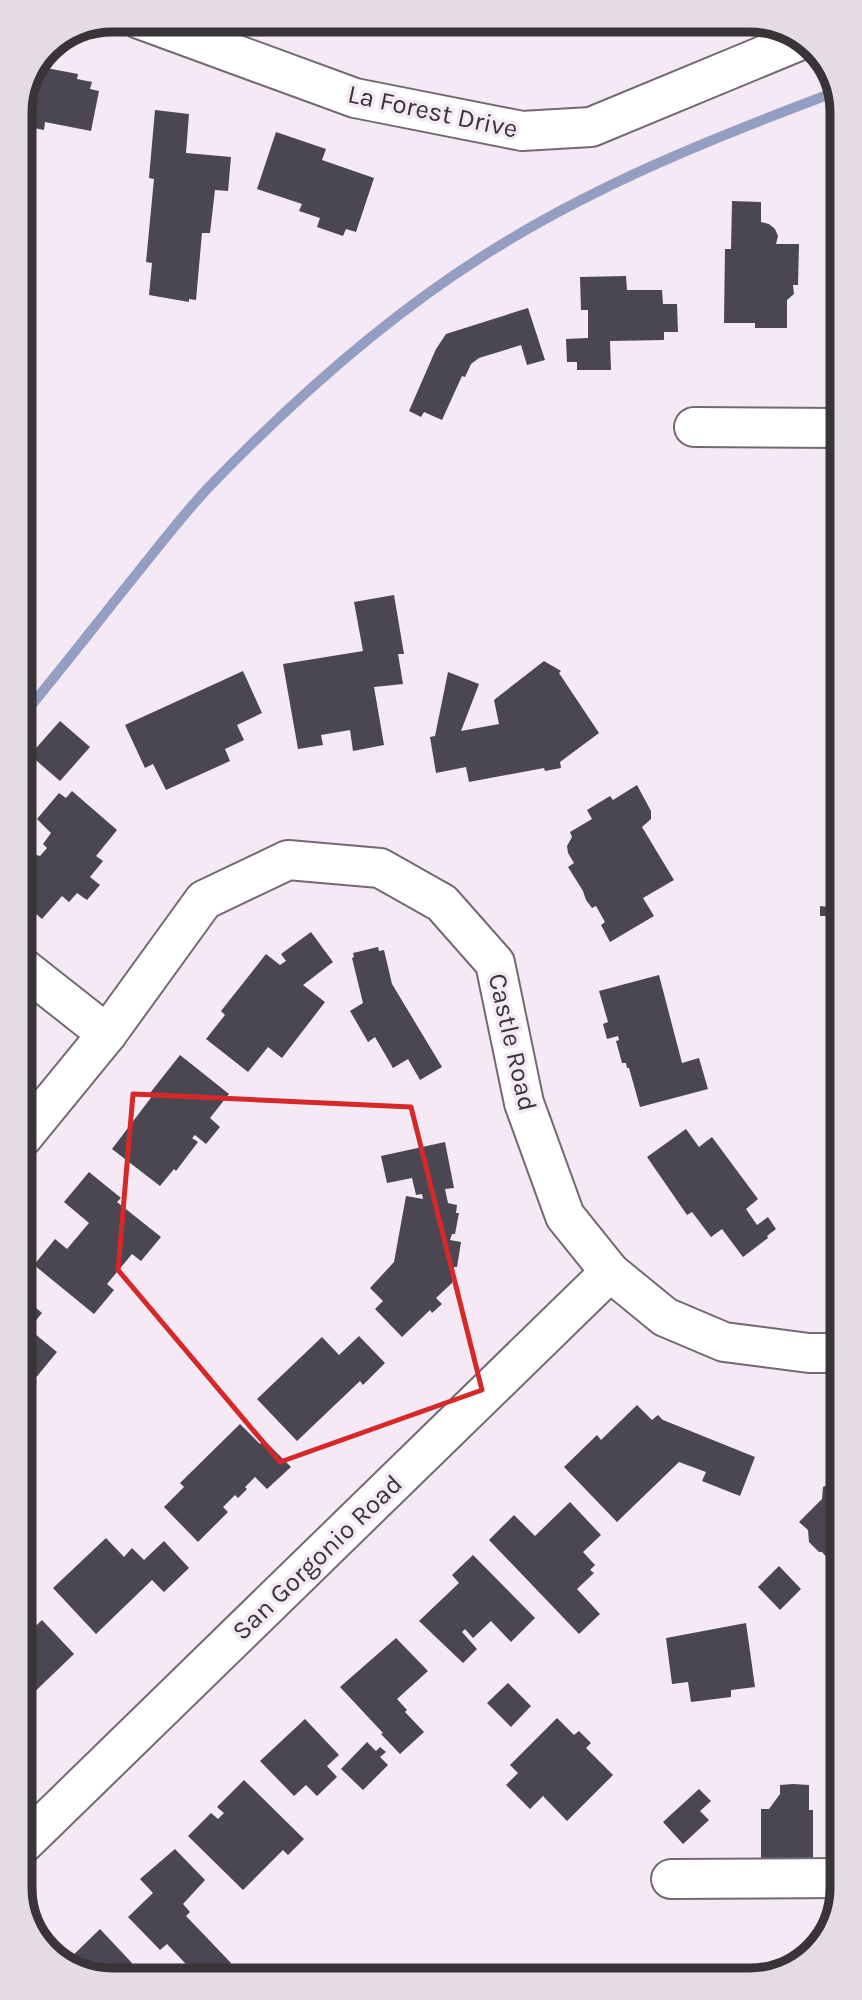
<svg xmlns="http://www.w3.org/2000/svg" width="862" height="2000" viewBox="0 0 862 2000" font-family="Karla,sans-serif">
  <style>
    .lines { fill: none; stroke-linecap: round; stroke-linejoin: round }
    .stream { stroke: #949ec3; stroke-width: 10 }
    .building { fill: #4a4752 }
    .minor-casing { stroke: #736973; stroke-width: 42 }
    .minor { stroke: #fff; stroke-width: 38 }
    .marked { fill: none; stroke: #d62828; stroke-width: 5; stroke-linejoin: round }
    .labels { text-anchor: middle; stroke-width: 7; stroke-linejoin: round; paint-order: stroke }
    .street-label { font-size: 26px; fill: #383438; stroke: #f4e9f4 }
    .rim { fill: none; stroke: #383438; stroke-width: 9 }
  </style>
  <rect width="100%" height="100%" fill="#f4e9f4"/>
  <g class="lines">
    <path class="stream" d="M21 718C58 673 94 627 130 582 156 550 180 518 208 488 291 402 382 320 483 256 594 185 715 137 838 91"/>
  </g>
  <g class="building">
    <polygon points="41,67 78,74 77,79 92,82 90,89 99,91 91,131 45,122 44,130 19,125 19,106 36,69 40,70"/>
    <polygon points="155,110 189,114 186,153 231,157 228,191 215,190 210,233 202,233 196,300 189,299 189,302 149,295 152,263 146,262 154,179 149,178"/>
    <polygon points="276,132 326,149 322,160 374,178 356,232 346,229 343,236 317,227 320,218 299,211 302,204 257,189"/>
    <polygon points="732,201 761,202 761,222 769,224 775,229 778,236 776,244 799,244 798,285 793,285 794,294 787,300 787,328 755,328 755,323 724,323 725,249 731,249"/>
    <polygon points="626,276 627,290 662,290 663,304 677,304 678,332 664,332 664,340 610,341 611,370 577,370 577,362 567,362 566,339 588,338 588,310 581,310 580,277"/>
    <polygon points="528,308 545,360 527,365 521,345 479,358 471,364 465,377 462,376 442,420 424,412 421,417 409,411 436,349 446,334"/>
    <polygon points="20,456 28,457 27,463 30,463 27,480 24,480 23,487 20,487"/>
    <polygon points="394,595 404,654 398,654 403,684 374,687 384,745 353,751 350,730 321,735 323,745 298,749 283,664 363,651 354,602"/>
    <polygon points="544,661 561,671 559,673 599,733 560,762 561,768 545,771 544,768 469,782 466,767 436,773 430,737 435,736 448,672 479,684 461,731 499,724 494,700"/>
    <polygon points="243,671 262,713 237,725 244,740 225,749 230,761 166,790 153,764 145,768 125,725"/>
    <polygon points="60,721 90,747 60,781 30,755"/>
    <polygon points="637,785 651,811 651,819 642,827 674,880 643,898 654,916 610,942 601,925 605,922 596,906 592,908 586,900 583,891 568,867 574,863 568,853 567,846 572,837 570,832 592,819 587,810 610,796 613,800"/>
    <polygon points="72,791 117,830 96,856 103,861 90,877 100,885 87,900 77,893 69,902 62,896 42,919 22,902 21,856 29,853 40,856 47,848 43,844 51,833 37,819 59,793 66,798"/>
    <polygon points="829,897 840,897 840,930 829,930 829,916 820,916 820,906 829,907"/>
    <polygon points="311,932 333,962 303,985 325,1002 282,1058 268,1047 248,1072 206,1039 225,1015 221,1011 266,954 280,965 286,961 281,954"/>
    <polygon points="378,947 379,951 384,950 392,984 442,1067 420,1080 408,1059 393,1068 375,1037 368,1042 350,1011 363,1003 352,958 354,957 353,953"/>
    <polygon points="659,975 682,1063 699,1058 708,1089 640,1107 629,1068 627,1068 626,1063 622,1063 616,1041 619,1040 618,1036 607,1039 603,1024 608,1022 599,991"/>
    <polygon points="180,1055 229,1094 210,1118 220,1127 206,1144 195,1135 192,1138 198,1142 176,1171 174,1169 160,1186 112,1149 153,1095 150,1093"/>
    <polygon points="686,1129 699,1147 712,1137 758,1199 746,1209 757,1225 768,1217 776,1229 767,1236 768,1238 743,1257 722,1229 711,1237 692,1212 687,1215 647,1157"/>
    <polygon points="445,1142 454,1188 445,1189 448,1203 457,1205 456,1213 459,1213 455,1234 452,1234 450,1240 461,1242 457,1267 454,1267 452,1283 436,1298 442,1304 432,1313 430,1310 402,1337 375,1309 383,1301 370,1288 394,1262 406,1196 423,1199 422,1194 416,1195 412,1178 387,1183 381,1156"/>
    <polygon points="89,1172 121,1198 117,1202 161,1237 141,1261 132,1254 107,1284 114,1290 94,1314 34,1265 55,1239 67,1249 89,1223 64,1202"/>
    <polygon points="23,1297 42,1313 29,1329 57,1352 34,1380 37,1382 23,1400"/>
    <polygon points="359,1336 385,1363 363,1385 360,1381 297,1441 257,1399 322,1337 339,1355"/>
    <polygon points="637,1405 652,1420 658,1415 663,1420 755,1457 740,1496 702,1481 706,1472 679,1462 617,1522 564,1467 597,1435 601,1440"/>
    <polygon points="240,1424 260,1444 264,1440 291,1467 267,1489 255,1477 245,1487 247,1489 238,1498 235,1495 223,1507 228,1512 198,1542 164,1507 184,1487 180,1483"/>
    <polygon points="839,1457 842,1457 842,1575 822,1552 819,1552 809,1542 808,1530 799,1522 822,1499 823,1487 832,1483 826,1477"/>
    <polygon points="570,1502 601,1535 583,1552 595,1565 590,1570 594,1573 577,1589 600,1614 579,1634 489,1540 514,1515 535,1536"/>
    <polygon points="106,1538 124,1557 132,1548 144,1560 164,1541 189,1568 164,1592 152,1580 96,1634 53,1588"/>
    <polygon points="473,1555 535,1618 511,1642 491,1621 473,1638 465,1629 462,1632 477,1649 463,1663 419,1621 459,1583 452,1575"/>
    <polygon points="779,1566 801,1589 780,1610 758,1587"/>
    <polygon points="42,1620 74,1654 24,1702 24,1637"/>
    <polygon points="746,1623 755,1687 731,1690 731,1697 691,1702 688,1682 672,1684 666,1638"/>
    <polygon points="396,1638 428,1671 397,1699 407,1710 405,1712 424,1732 400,1754 381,1734 383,1733 340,1687"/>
    <polygon points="508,1683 531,1706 511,1727 487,1703"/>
    <polygon points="557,1718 574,1735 579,1731 591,1743 586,1748 613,1775 567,1821 543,1796 530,1809 506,1785 518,1773 510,1765"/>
    <polygon points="305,1719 339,1755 327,1766 337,1777 317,1796 306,1785 294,1796 260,1761"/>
    <polygon points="367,1742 376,1751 380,1747 386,1752 380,1757 388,1765 363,1790 341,1769"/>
    <polygon points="244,1780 304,1839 288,1855 283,1850 243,1890 188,1836 211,1813 218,1819 224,1813 217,1807"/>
    <polygon points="793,1784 809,1785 809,1810 813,1810 813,1865 761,1870 761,1809 769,1809 780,1794 780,1785"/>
    <polygon points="699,1789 711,1801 700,1811 709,1820 683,1844 663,1822"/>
    <polygon points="175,1849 205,1880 183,1904 190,1912 186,1916 231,1963 213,1980 201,1980 167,1944 160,1950 128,1917 153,1893 140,1879"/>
    <polygon points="100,1929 132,1963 127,1968 131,1971 133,1980 105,1981 63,1965"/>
  </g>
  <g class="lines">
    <g class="minor-casing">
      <g id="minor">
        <polyline points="139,19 355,98 522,131 591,127 806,38"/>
        <polyline points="694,427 839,428"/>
        <polyline points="22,967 107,1034"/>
        <polyline points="22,1138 107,1034 204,900 288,860 380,868 442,903 495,963 524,1103 565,1216 610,1272 665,1317 724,1342 809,1353 841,1353"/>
        <polyline points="24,1843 610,1272"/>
        <polyline points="671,1879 843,1878"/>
      </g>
    </g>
    <use href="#minor" class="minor"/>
  </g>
  <path class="marked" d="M133 1094 411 1107 482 1390 280 1462 118 1270Z"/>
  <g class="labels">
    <g class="street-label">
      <text transform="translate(433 111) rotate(12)" y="9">La Forest Drive</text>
      <text transform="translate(513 1042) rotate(77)" y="9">Castle Road</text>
      <text transform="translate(317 1557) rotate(-44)" y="9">San Gorgonio Road</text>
    </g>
  </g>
  <path d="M0 0H862V2000H0ZM112 32H750A80 80 0 0 1 830 112V1888A80 80 0 0 1 750 1968H112A80 80 0 0 1 32 1888V112A80 80 0 0 1 112 32Z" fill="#e5dbe5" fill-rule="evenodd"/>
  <path class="rim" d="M112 32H750A80 80 0 0 1 830 112V1888A80 80 0 0 1 750 1968H112A80 80 0 0 1 32 1888V112A80 80 0 0 1 112 32Z"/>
</svg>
